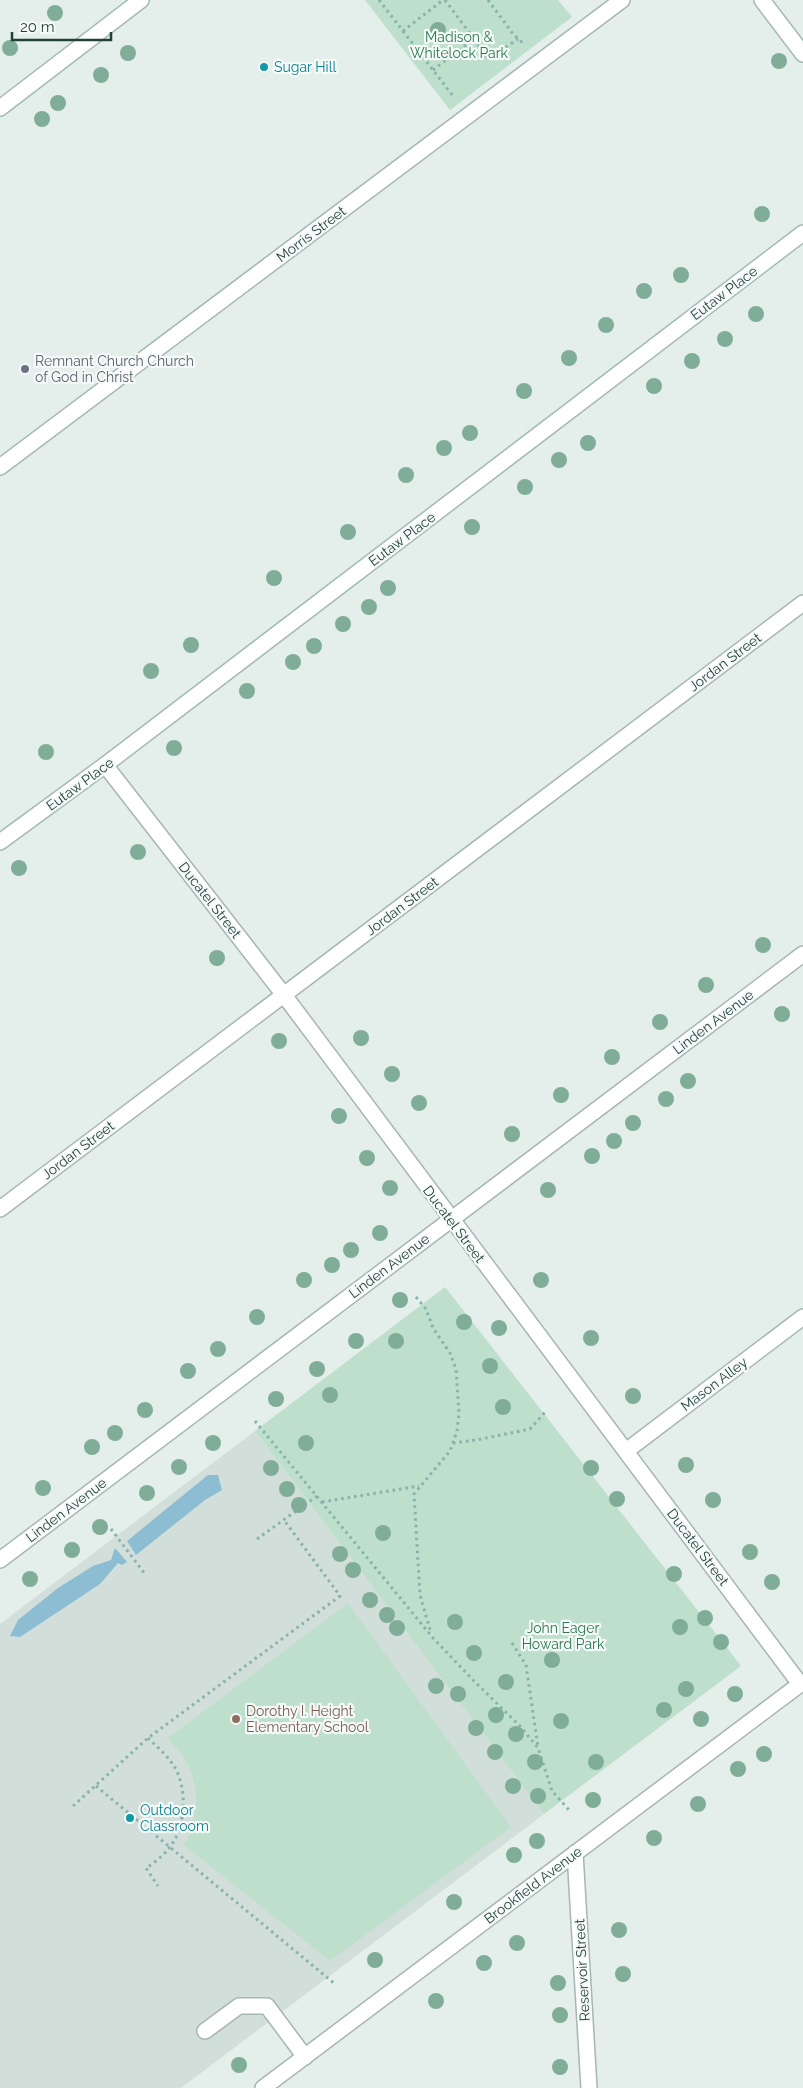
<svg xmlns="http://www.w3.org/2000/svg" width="803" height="2088" viewBox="0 0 803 2088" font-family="Raleway,sans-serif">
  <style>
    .built { fill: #d2deda }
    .green { fill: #bddfcc }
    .water { fill: #8dbdd3 }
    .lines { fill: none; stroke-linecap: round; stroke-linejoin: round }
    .lane-casing { stroke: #a6b6b3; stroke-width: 18 }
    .street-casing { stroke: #a6b6b3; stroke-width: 18 }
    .secondary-casing { stroke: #a3bab5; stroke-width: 18 }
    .path { stroke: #85b2ab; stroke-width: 3; stroke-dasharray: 2.5 4; stroke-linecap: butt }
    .lane { stroke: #fff; stroke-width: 15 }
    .street { stroke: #fff; stroke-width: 15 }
    .secondary { stroke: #fff; stroke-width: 15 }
    .tree { fill: #7fad98 }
    .culture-dot { fill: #0f9aa8; stroke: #f5faf8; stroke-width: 2 }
    .worship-dot { fill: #6b7280; stroke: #f5faf8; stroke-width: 2 }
    .education-dot { fill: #8d6e63; stroke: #f5faf8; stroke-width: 2 }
    .labels { text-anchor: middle; stroke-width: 4.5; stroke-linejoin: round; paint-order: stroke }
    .park-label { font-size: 14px; fill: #2d7755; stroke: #f5faf8 }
    .culture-label { font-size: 14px; fill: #0d838f; stroke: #f5faf8; text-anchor: start }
    .street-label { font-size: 14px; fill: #23403d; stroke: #f5faf8 }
    .worship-label { font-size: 14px; fill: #5b616d; stroke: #f5faf8; text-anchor: start }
    .education-label { font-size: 14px; fill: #785e54; stroke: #f5faf8; text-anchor: start }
  </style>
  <rect width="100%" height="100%" fill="#e4eeeb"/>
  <polygon class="built" points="255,1431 544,1814 181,2088 0,2088 0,1624"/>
  <g class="green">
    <polygon points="365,0 558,0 572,17 450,110"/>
    <polygon points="445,1287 741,1666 544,1814 255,1431"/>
    <path d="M348 1603 511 1827 330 1961 184 1845C200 1820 200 1785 185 1759 181 1752 173 1745 168 1738Z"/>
  </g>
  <g class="water">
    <polygon points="208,1475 218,1475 222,1490 205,1500 136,1555 127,1541"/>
    <polygon points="115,1548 127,1562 122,1565 118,1563 100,1584 20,1637 10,1636 18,1620 58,1588 93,1566 111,1560"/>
  </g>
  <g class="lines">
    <g class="lane-casing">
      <g id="lane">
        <polyline points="0,467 622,0"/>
        <polyline points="0,1209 803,603"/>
        <polyline points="626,1451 803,1317"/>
        <polyline points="205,2031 239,2006 267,2006 305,2057"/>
      </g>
    </g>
    <g class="street-casing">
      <g id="street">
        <polyline points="105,765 284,995 800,1684"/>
        <polyline points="0,1560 803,954"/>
        <polyline points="575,1853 589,2088"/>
        <polyline points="263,2088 803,1682"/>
      </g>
    </g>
    <g class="secondary-casing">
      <g id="secondary">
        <polyline points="762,0 803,54"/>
        <polyline points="0,108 141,0"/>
        <polyline points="0,842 105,765 803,233"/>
      </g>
    </g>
    <g class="path">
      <polyline points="379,0 403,31 443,0"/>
      <polyline points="488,0 513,34 524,44"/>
      <polyline points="403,31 453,96"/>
      <polyline points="474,39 488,59 518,39"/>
      <polyline points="433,70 474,39 445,0"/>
      <polyline points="416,1297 426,1309 433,1328 450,1353 456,1369 459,1413 457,1431 450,1451 414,1494 420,1595 431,1633"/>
      <polyline points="255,1421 433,1638 474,1681 520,1726 538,1748 552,1791 569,1810"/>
      <polyline points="453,1443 476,1440 530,1429 547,1410"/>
      <polyline points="322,1502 419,1486"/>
      <polyline points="111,1529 145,1574"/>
      <polyline points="257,1539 317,1496"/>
      <polyline points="512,1643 526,1665 538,1747"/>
      <path d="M148 1738C159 1749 172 1759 178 1774 187 1796 185 1829 169 1848 163 1856 154 1863 146 1868L158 1886"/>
      <polyline points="96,1786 335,1984"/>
      <polyline points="73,1806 148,1738 340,1596 284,1520"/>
    </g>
    <use href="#lane" class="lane"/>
    <use href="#street" class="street"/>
    <use href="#secondary" class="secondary"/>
  </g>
  <g class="tree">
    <circle cx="55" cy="13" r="8"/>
    <circle cx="438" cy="30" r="8"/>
    <circle cx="10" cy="48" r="8"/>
    <circle cx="128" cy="53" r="8"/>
    <circle cx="779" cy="61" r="8"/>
    <circle cx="101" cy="75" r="8"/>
    <circle cx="58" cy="103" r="8"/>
    <circle cx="42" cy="119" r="8"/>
    <circle cx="762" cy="214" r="8"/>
    <circle cx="681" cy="275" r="8"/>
    <circle cx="644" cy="291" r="8"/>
    <circle cx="756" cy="314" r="8"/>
    <circle cx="606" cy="325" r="8"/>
    <circle cx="725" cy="339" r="8"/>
    <circle cx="569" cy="358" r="8"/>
    <circle cx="692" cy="361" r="8"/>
    <circle cx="654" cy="386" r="8"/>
    <circle cx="524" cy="391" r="8"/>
    <circle cx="470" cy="433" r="8"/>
    <circle cx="588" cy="443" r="8"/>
    <circle cx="444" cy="448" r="8"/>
    <circle cx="559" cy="460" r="8"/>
    <circle cx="406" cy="475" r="8"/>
    <circle cx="525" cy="487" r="8"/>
    <circle cx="472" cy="527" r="8"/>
    <circle cx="348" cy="532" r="8"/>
    <circle cx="274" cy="578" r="8"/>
    <circle cx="388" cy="588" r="8"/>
    <circle cx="369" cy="607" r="8"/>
    <circle cx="343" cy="624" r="8"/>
    <circle cx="191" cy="645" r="8"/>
    <circle cx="314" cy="646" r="8"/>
    <circle cx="293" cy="662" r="8"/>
    <circle cx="151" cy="671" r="8"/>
    <circle cx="247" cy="691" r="8"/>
    <circle cx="174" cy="748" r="8"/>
    <circle cx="46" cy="752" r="8"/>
    <circle cx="138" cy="852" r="8"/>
    <circle cx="19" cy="868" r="8"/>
    <circle cx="763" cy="945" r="8"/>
    <circle cx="217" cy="958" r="8"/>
    <circle cx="706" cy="985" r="8"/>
    <circle cx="782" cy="1014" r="8"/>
    <circle cx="660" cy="1022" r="8"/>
    <circle cx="361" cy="1038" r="8"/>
    <circle cx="279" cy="1041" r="8"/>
    <circle cx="612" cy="1057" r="8"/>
    <circle cx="392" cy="1074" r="8"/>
    <circle cx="688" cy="1081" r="8"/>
    <circle cx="561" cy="1095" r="8"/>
    <circle cx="666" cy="1099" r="8"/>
    <circle cx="419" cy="1103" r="8"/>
    <circle cx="339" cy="1116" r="8"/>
    <circle cx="633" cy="1123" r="8"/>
    <circle cx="512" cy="1134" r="8"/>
    <circle cx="614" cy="1141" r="8"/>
    <circle cx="592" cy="1156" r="8"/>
    <circle cx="367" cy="1158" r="8"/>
    <circle cx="390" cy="1188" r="8"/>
    <circle cx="548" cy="1190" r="8"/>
    <circle cx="380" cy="1233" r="8"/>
    <circle cx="351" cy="1250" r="8"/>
    <circle cx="332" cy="1265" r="8"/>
    <circle cx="304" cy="1280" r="8"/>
    <circle cx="541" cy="1280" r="8"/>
    <circle cx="400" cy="1300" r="8"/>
    <circle cx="257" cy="1317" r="8"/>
    <circle cx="464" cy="1322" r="8"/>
    <circle cx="499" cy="1328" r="8"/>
    <circle cx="591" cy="1338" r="8"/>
    <circle cx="356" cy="1341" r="8"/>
    <circle cx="396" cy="1341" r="8"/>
    <circle cx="218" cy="1349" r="8"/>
    <circle cx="490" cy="1366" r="8"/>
    <circle cx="317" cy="1369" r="8"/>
    <circle cx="188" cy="1371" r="8"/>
    <circle cx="330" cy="1395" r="8"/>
    <circle cx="633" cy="1396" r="8"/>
    <circle cx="276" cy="1399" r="8"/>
    <circle cx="503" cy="1407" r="8"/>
    <circle cx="145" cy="1410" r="8"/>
    <circle cx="115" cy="1433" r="8"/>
    <circle cx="213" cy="1443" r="8"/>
    <circle cx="306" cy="1443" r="8"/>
    <circle cx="92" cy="1447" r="8"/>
    <circle cx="686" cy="1465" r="8"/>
    <circle cx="179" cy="1467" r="8"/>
    <circle cx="271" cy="1468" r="8"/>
    <circle cx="591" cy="1468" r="8"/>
    <circle cx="43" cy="1488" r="8"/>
    <circle cx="287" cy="1489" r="8"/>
    <circle cx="147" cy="1493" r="8"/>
    <circle cx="617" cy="1499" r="8"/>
    <circle cx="713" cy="1500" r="8"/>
    <circle cx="299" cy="1505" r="8"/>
    <circle cx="100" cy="1527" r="8"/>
    <circle cx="383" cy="1533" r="8"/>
    <circle cx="72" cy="1550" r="8"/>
    <circle cx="750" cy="1552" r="8"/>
    <circle cx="340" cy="1554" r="8"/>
    <circle cx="353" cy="1570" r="8"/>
    <circle cx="674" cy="1574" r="8"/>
    <circle cx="30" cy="1579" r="8"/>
    <circle cx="772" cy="1582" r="8"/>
    <circle cx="370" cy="1600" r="8"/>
    <circle cx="387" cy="1615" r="8"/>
    <circle cx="705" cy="1618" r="8"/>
    <circle cx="455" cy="1622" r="8"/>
    <circle cx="680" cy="1627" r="8"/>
    <circle cx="397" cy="1628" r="8"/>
    <circle cx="721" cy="1642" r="8"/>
    <circle cx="474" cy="1653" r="8"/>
    <circle cx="552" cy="1660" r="8"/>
    <circle cx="506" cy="1682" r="8"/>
    <circle cx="436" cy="1686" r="8"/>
    <circle cx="686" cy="1689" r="8"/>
    <circle cx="458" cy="1694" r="8"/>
    <circle cx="735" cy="1694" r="8"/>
    <circle cx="664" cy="1710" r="8"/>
    <circle cx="496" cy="1715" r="8"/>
    <circle cx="701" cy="1719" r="8"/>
    <circle cx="561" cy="1721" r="8"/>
    <circle cx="476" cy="1728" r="8"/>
    <circle cx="516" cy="1734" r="8"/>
    <circle cx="495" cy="1752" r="8"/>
    <circle cx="764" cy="1754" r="8"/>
    <circle cx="535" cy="1762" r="8"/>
    <circle cx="596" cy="1762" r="8"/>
    <circle cx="738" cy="1769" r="8"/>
    <circle cx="513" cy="1786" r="8"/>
    <circle cx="538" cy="1796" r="8"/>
    <circle cx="593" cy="1800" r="8"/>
    <circle cx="698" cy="1804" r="8"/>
    <circle cx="654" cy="1838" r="8"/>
    <circle cx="537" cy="1841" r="8"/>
    <circle cx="514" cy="1855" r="8"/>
    <circle cx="454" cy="1902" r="8"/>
    <circle cx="619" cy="1930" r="8"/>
    <circle cx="517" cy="1943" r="8"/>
    <circle cx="375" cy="1960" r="8"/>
    <circle cx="484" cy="1963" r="8"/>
    <circle cx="623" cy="1974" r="8"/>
    <circle cx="558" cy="1983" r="8"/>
    <circle cx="436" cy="2001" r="8"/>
    <circle cx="560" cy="2015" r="8"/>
    <circle cx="239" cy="2065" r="8"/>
    <circle cx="560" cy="2067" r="8"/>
  </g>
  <g class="culture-dot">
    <circle cx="264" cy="67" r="5"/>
    <circle cx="130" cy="1818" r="5"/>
  </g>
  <circle class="worship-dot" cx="25" cy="369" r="5"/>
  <circle class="education-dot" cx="236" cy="1719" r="5"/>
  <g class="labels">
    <g class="park-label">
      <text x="459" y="42">Madison &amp;<tspan x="459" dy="16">Whitelock Park</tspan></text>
      <text x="563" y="1633">John Eager<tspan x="563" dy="16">Howard Park</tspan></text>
    </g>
    <g class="culture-label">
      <text x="274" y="72">Sugar Hill</text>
      <text x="140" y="1815">Outdoor<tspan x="140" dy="16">Classroom</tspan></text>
    </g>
    <g class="street-label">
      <text transform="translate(311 234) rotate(-37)" y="5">Morris Street</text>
      <text transform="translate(724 293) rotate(-37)" y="5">Eutaw Place</text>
      <text transform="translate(402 539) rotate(-37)" y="5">Eutaw Place</text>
      <text transform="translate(725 662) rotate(-37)" y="5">Jordan Street</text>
      <text transform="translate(80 784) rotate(-36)" y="5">Eutaw Place</text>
      <text transform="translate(210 900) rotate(52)" y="5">Ducatel Street</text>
      <text transform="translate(402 906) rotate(-37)" y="5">Jordan Street</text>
      <text transform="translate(713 1022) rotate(-37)" y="5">Linden Avenue</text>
      <text transform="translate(78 1150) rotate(-37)" y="5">Jordan Street</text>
      <text transform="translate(454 1224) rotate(53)" y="5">Ducatel Street</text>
      <text transform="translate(389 1266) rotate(-37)" y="5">Linden Avenue</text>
      <text transform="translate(714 1384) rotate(-37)" y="5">Mason Alley</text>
      <text transform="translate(66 1510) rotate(-37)" y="5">Linden Avenue</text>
      <text transform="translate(698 1547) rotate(53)" y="5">Ducatel Street</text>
      <text transform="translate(533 1885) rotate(-37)" y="5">Brookfield Avenue</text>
      <text transform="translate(582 1970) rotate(-93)" y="5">Reservoir Street</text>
    </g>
    <g class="worship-label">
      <text x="35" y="366">Remnant Church Church<tspan x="35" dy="16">of God in Christ</tspan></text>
    </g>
    <g class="education-label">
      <text x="246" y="1716">Dorothy I. Height<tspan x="246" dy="16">Elementary School</tspan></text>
    </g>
  </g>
  <path d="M12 32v8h99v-8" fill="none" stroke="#23403d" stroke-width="2.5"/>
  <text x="20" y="32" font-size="15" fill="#23403d" stroke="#f5faf8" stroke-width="4" paint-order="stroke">20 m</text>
</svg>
